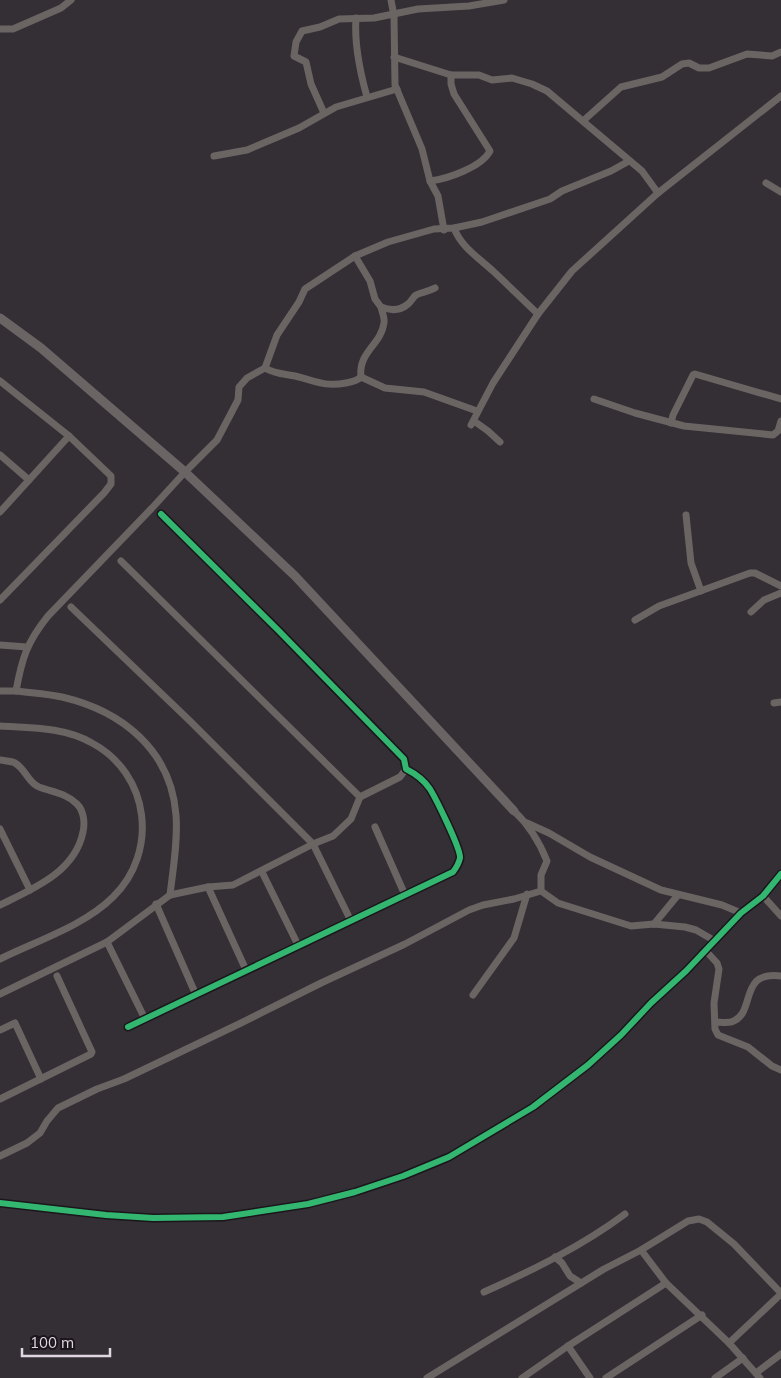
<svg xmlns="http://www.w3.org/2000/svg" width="781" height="1378" viewBox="0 0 781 1378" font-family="Mulish,sans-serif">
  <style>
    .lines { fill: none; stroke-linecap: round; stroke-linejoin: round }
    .minor { stroke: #6a6463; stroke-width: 7 }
    .major { stroke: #6b6464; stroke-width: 9 }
    .cycleway-casing { stroke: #1b161c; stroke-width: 9 }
    .cycleway { stroke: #33b770; stroke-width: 6 }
  </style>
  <rect width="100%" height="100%" fill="#342e35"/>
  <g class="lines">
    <g class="minor">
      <polyline points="391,0 394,16 395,85 422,149 430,181 438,196 444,230"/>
      <path d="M356 18C354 45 360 72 367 97"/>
      <polyline points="0,29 13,29 61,8 71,0"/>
      <polyline points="394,57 451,75 479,75 492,80 512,78 532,84 547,91 642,171 658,193"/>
      <polyline points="324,113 311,84 306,62 294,56 296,42 302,31 320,27 339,19 374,18 418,9 469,6 504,0"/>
      <polyline points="583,121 621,87 662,77 682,64 689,63 699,68 709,68 747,54 772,56 781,52"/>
      <polyline points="214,156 247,150 299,128 336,107 397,89"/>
      <path d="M430 181C447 179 482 167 490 151L454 94 451 84V75"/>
      <polyline points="766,183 781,192"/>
      <path d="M454 228C461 247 479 258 493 271 508 285 523 300 538 314"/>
      <path d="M355 256 370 281 375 299 381 307C391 311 400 311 408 304 411 302 413 297 416 295 421 292 428 292 435 288"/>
      <polyline points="265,368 277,335 299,302 305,289 355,256 388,242 434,229 454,228 482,222 550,199 562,191 611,171 629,161"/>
      <path d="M361 377C358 352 381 345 384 323 385 318 382 312 381 307"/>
      <polyline points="0,381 69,436 111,476 111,484 104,493 0,600"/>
      <polyline points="594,399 635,413 684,426 773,435 778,431 781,421"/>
      <polyline points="474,421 488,431 500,442"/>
      <polyline points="671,423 673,415 693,375 695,374 781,399"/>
      <polyline points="471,425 493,383 538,314 572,271 658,193 781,96"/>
      <polyline points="0,455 29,480"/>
      <polyline points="0,512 69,436"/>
      <polyline points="686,515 691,563 701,591"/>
      <polyline points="121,561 360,797"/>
      <polyline points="71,607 190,721 313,844 351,921"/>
      <polyline points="751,612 764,600 781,593"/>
      <polyline points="635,620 659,606 750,573 755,573 781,586"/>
      <polyline points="0,645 27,647"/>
      <path d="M0 691H16C22 658 27 642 48 616L152 508 185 472 217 440 238 400 239 387 247 378 265 368C275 374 285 374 295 376 316 381 324 387 346 383 352 382 357 381 361 377L385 388 424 392 477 411"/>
      <path d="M16 691C31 693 47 694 62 697 122 711 171 750 176 815 178 841 173 869 170 895"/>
      <polyline points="774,703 781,702"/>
      <path d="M0 726C31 728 64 727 92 743 150 774 159 852 113 897 84 926 36 941 0 959"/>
      <path d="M0 760C5 761 11 761 15 763 25 768 28 783 39 787 52 792 66 793 77 804 84 811 85 823 83 832 75 872 33 889 0 905"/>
      <path d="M514 811C529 825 539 841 547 861L541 875V891L558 903 631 926 654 924 685 927 696 930 715 941"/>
      <polyline points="527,823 549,833 590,857 661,890 722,905 741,913"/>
      <polyline points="375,827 405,895"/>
      <polyline points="0,829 30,890"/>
      <polyline points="262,872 298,945"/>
      <polyline points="208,887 246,970"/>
      <polyline points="763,896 781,916"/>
      <polyline points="156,904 196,995"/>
      <polyline points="654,924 678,895"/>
      <polyline points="107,942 145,1019"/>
      <polyline points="706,951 717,963 719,969 714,1003 715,1029 718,1035 748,1047 772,1066 781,1070"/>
      <polyline points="0,994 107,942 170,895 208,887 233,885 313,844 333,836 351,819 360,797 400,777 406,769"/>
      <polyline points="473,995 514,938 527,894"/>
      <path d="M715 1022C720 1022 726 1023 731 1022 757 1015 737 970 781 976"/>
      <path d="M128 1027 453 872C456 868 459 863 460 858 461 849 436 799 430 789 424 780 416 774 406 769L404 759 278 630 161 514"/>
      <polyline points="0,1030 15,1023 41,1079"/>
      <polyline points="0,1099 91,1054 92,1052 57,976"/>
      <polyline points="0,1156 27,1143 40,1133 47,1121 58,1108 97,1089 124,1079 241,1023 321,983 405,944 469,910 483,905 514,899 541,891"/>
      <polyline points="0,1203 106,1215 153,1218 223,1217 308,1204 355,1192 403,1176 449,1157 533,1107 588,1065 621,1035 651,1003 686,971 741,913 763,896 781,874"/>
      <polyline points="641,1250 666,1283 729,1343 760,1378"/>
      <polyline points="555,1257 562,1263 570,1276 581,1283"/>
      <path d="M484 1292C533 1270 582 1246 625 1214"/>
      <polyline points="729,1343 781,1294"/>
      <polyline points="568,1346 590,1378"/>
      <polyline points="756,1373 781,1354"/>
      <polyline points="427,1378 604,1269 641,1250 688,1221 699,1219 707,1222 734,1244 781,1293"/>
      <polyline points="522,1378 568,1346 666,1283"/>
      <polyline points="606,1378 702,1315"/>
      <polyline points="715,1378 743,1358"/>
    </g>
    <polyline class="major" points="0,318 41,348 185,472 295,576 514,811"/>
    <g class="cycleway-casing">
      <g id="cycleway">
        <path d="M128 1027 453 872C456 868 459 863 460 858 461 849 436 799 430 789 424 780 416 774 406 769L404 759 278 630 161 514"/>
        <polyline points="0,1203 106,1215 153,1218 223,1217 308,1204 355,1192 403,1176 449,1157 533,1107 588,1065 621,1035 651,1003 686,971 741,913 763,896 781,874"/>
      </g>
    </g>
    <use href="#cycleway" class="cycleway"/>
  </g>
  <path d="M22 1348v8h88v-8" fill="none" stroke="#e0d8e1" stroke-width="2.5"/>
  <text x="30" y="1348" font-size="15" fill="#e0d8e1" stroke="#1b161c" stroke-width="4" paint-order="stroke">100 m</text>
</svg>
